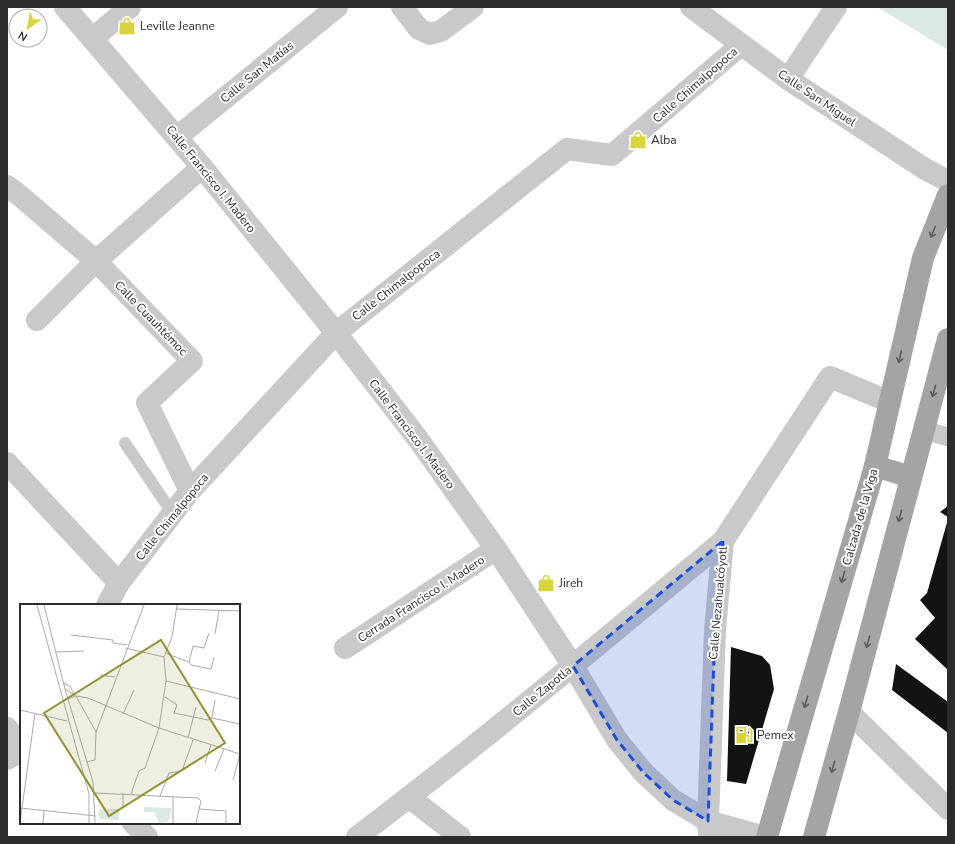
<svg xmlns="http://www.w3.org/2000/svg" width="955" height="844" viewBox="0 0 955 844" font-family="'Nunito Sans',sans-serif">
  <style>
    .green { fill: #dbe9e2 }
    .building { fill: #131313 }
    .lines { fill: none; stroke-linecap: round; stroke-linejoin: round }
    .service { stroke: #c9c9c9; stroke-width: 12 }
    .pedestrian { stroke: #c9c9c9; stroke-width: 19 }
    .minor { stroke: #c9c9c9; stroke-width: 22 }
    .primary { stroke: #a4a4a4; stroke-width: 22 }
    .oneway { stroke: #5c5c5c }
    .marked { fill: #1d4ed8; fill-opacity: 0.2; stroke: #1d4ed8; stroke-width: 3; stroke-dasharray: 8 5; stroke-linejoin: round }
    .labels { text-anchor: middle; stroke-width: 4; stroke-linejoin: round; paint-order: stroke }
    .poi-label { font-size: 12px; fill: #2c2c2c; stroke: #fff; text-anchor: start }
    .street-label { font-size: 12px; fill: #2c2c2c; stroke: #fff }
    .inset-road { fill: none; stroke: #ababab; stroke-width: 1 }
    .view { fill: #939135; fill-opacity: 0.15; stroke: #939135; stroke-width: 2 }
    .inset-edge { fill: none; stroke: #2c2c2c; stroke-width: 2 }
  </style>
  <rect width="100%" height="100%" fill="#fff"/>
  <polygon class="green" points="877,7 948,7 948,50"/>
  <g class="building">
    <polygon points="948,506 948,517 940,512"/>
    <polygon points="948,519 948,670 915,639 935,618 920,600 927,593"/>
    <polygon points="731,647 762,656 770,665 774,689 746,784 727,781"/>
    <polygon points="896,664 948,702 948,733 892,690"/>
  </g>
  <g class="lines">
    <polyline class="service" points="125,443 173,514"/>
    <polyline class="pedestrian" points="924,430 948,437"/>
    <g class="minor">
      <polyline points="65,7 202,167 336,333 418,439 496,549 573,666 617,740 643,772 673,800 708,821 765,837"/>
      <polyline points="402,7 419,29 430,34 441,31 473,7"/>
      <polyline points="691,7 788,79 925,169 948,181"/>
      <polyline points="92,39 130,7"/>
      <polyline points="788,79 836,7"/>
      <polyline points="177,137 337,7"/>
      <polyline points="7,186 18,194 96,261 192,361 147,403 190,491"/>
      <polyline points="37,320 96,261 202,167"/>
      <polyline points="7,463 119,583"/>
      <polyline points="107,605 119,583 190,491 336,333 567,149 612,155 741,45"/>
      <polyline points="345,648 496,549"/>
      <polyline points="849,712 948,809"/>
      <polyline points="7,728 21,746"/>
      <polyline points="7,759 21,751"/>
      <polyline points="409,797 460,837"/>
      <polyline points="133,823 147,837"/>
      <polyline points="709,834 708,821 715,630 723,541 830,377 890,402"/>
      <path d="M357 837C482 742 602 642 723 541"/>
    </g>
    <g class="primary">
      <polyline points="875,466 911,477"/>
      <polyline points="767,837 875,466 923,258 948,195"/>
      <polyline points="814,837 849,712 948,339"/>
    </g>
  </g>
  <defs><path id="oneway-shaft" d="M-6 0H5M1.5-3L5.5 0L1.5 3" fill="none" stroke-width="1.6" stroke-linecap="round" stroke-linejoin="round"/></defs>
  <g class="oneway">
    <use href="#oneway-shaft" transform="translate(933 232) rotate(112)"/>
    <use href="#oneway-shaft" transform="translate(900 357) rotate(103)"/>
    <use href="#oneway-shaft" transform="translate(934 391) rotate(105)"/>
    <use href="#oneway-shaft" transform="translate(900 516) rotate(105)"/>
    <use href="#oneway-shaft" transform="translate(843 577) rotate(106)"/>
    <use href="#oneway-shaft" transform="translate(868 642) rotate(105)"/>
    <use href="#oneway-shaft" transform="translate(806 702) rotate(106)"/>
    <use href="#oneway-shaft" transform="translate(833 767) rotate(106)"/>
  </g>
  <path class="marked" d="M723 541 715 630 708 821 673 800 643 772 617 740 573 666Z"/>
  <defs>
    <g id="shop-bare" transform="scale(1.38)"><path d="M-5-2.5h2.3a2.7 3.5 0 0 1 5.4 0H5L5.5 6h-11ZM-1.5-2.5h3a1.5 2.3 0 0 0-3 0Z" fill="#d7d53b" stroke="#fff" stroke-width="2.5" paint-order="stroke"/></g>
    <g id="fuel-bare" transform="scale(1.38)"><path d="M-5.5-6h7V0h2V4h1.3V-2.5L3-4.5l.8-.8L6-3V5H2.5V1h-1V6h-7ZM-4.2-4.7v3.2H.2V-4.7Z" fill="#d7d53b" stroke="#fff" stroke-width="2.5" paint-order="stroke"/></g>
  </defs>
  <g fill-rule="evenodd">
    <use href="#shop-bare" x="127" y="26"/>
    <use href="#shop-bare" x="638" y="140"/>
    <use href="#shop-bare" x="546" y="583"/>
    <use href="#fuel-bare" x="744" y="735"/>
  </g>
  <g class="labels">
    <g class="poi-label">
      <text x="140" y="30">Leville Jeanne</text>
      <text x="651" y="144">Alba</text>
      <text x="559" y="587">Jireh</text>
      <text x="757" y="739">Pemex</text>
    </g>
    <g class="street-label">
      <text transform="translate(257 72) rotate(-39)" y="4">Calle San Matías</text>
      <text transform="translate(695 85) rotate(-41)" y="4">Calle Chimalpopoca</text>
      <text transform="translate(817 98) rotate(34)" y="4">Calle San Miguel</text>
      <text transform="translate(211 179) rotate(51)" y="4">Calle Francisco I. Madero</text>
      <text transform="translate(396 285) rotate(-38)" y="4">Calle Chimalpopoca</text>
      <text transform="translate(151 318) rotate(46)" y="4">Calle Cuauhtémoc</text>
      <text transform="translate(412 434) rotate(53)" y="4">Calle Francisco I. Madero</text>
      <text transform="translate(172 517) rotate(-51)" y="4">Calle Chimalpopoca</text>
      <text transform="translate(860 517) rotate(-74)" y="4">Calzada de la Viga</text>
      <text transform="translate(421 599) rotate(-33)" y="4">Cerrada Francisco I. Madero</text>
      <text transform="translate(718 603) rotate(-85)" y="4">Calle Nezahualcóyotl</text>
      <text transform="translate(542 691) rotate(-39)" y="4">Calle Zapotla</text>
    </g>
  </g>
  <g transform="translate(20 604)">
    <rect width="220" height="220" fill="#fff"/>
    <path d="M124 203 151 204 150 215 147 218 139 219 134 208H124ZM79 205H99V216L79 215Z" fill="#dbe9e2"/>
    <path class="inset-road" d="M17 1 69 190V219M24 1 45 85 73 178 75 219M156 5 220 7M195 30 199 6M51 31 93 36V39L107 41M105 44 144 53M35 48 64 47M145 49 169 58 171 61 191 65 194 53M169 58 173 42 184 44 189 29M80 71 95 73M146 77 220 95M43 79 50 82 54 90M45 85 56 92 76 128 75 156 66 158M145 93 157 101 154 109 188 116 192 114 195 96M45 96 56 92 68 94 139 124 220 150M0 106 47 117M103 110 114 86M192 114 220 120M76 128 124 1M168 134 176 103M185 159 191 141M195 167 204 145M213 176 220 150M75 189 178 194 181 197 176 219M111 190 119 167 125 164 139 124 146 77 144 53 152 33 157 1M140 192 149 169 162 167 173 136M103 203V189M0 204 76 212M179 205 206 207V219M0 219 15 109M23 219 24 207M153 219V193"/>
    <path class="view" d="M141 36 205 139 89 212 24 109Z"/>
    <rect width="220" height="220" class="inset-edge"/>
  </g>
  <rect width="955" height="844" fill="none" stroke="#2c2c2c" stroke-width="16"/>
  <g transform="translate(28 28) rotate(212)"><circle r="19" fill="#ffffff" stroke="#ababab"/>
  <path d="M0-3L7 15L0 10L-7 15Z" fill="#d7d53b"/>
  <text y="-6" font-size="11" font-weight="bold" text-anchor="middle" fill="#2c2c2c">N</text>
  </g>
</svg>
